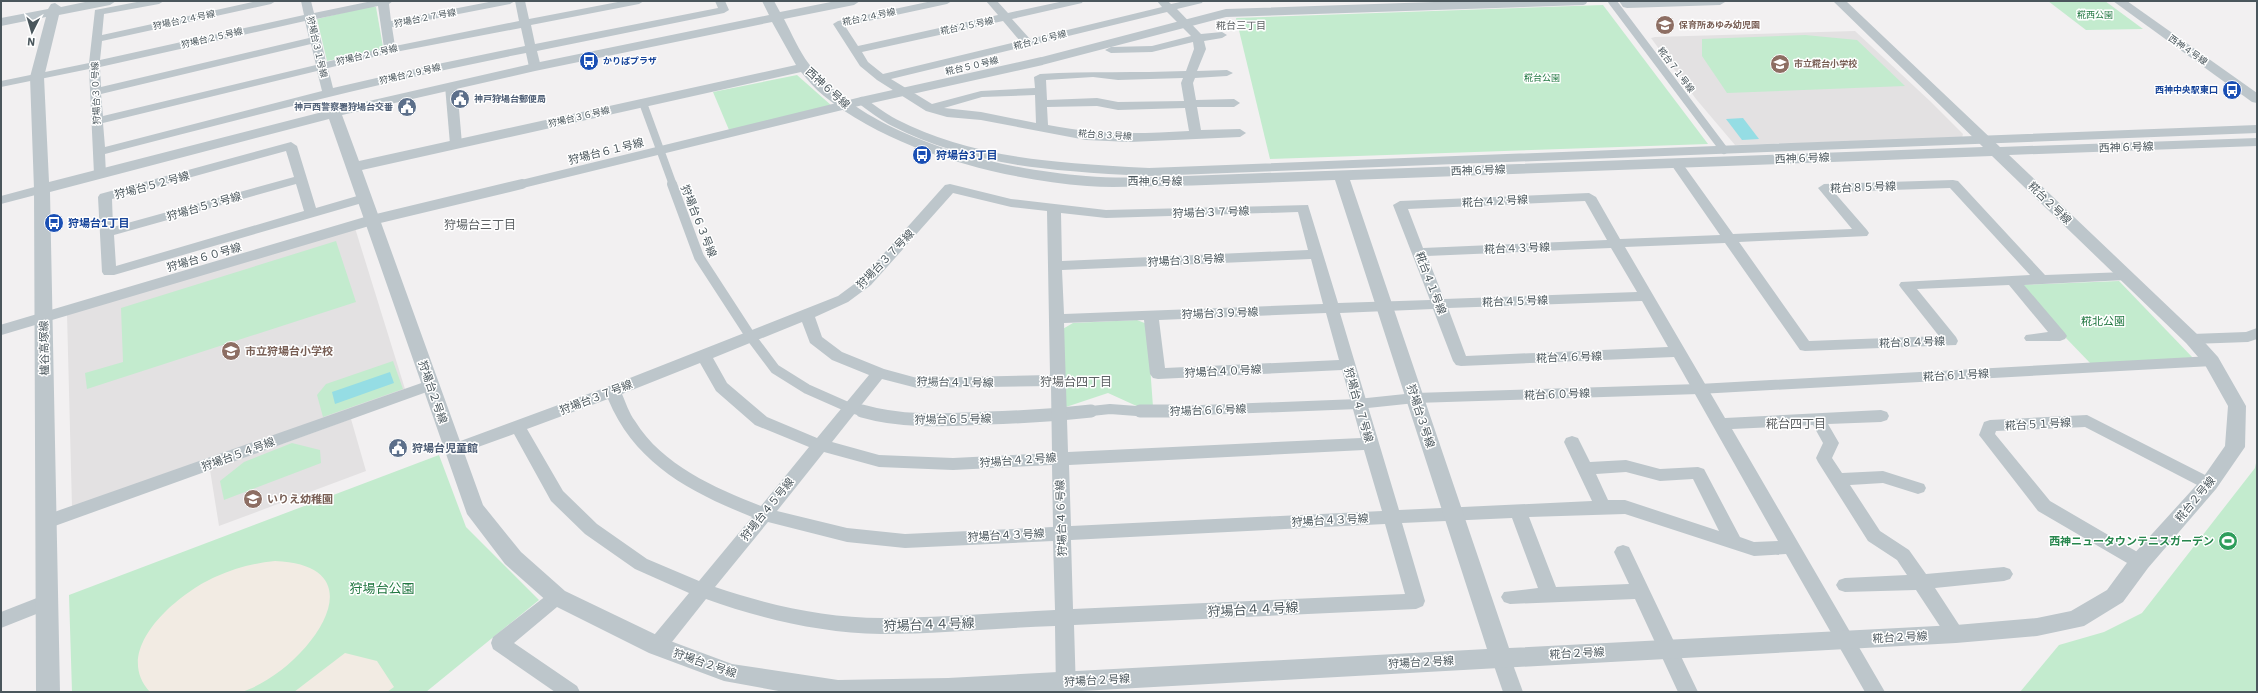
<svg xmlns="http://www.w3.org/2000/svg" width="2258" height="693" viewBox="0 0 2258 693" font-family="'IBM Plex Sans','Noto Sans JP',sans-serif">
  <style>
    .education { fill: #e3e1e2 }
    .green { fill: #c3ebce }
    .sand { fill: #f2ebe3 }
    .water { fill: #95dde4 }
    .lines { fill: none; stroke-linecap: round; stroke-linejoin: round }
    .pedestrian-far2 { stroke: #bdc6cb; stroke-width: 8 }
    .pedestrian-far1 { stroke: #bdc6cb; stroke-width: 10 }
    .pedestrian { stroke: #bdc6cb; stroke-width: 13 }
    .minor { fill: #bdc6cb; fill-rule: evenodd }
    .tertiary { fill: #bdc6cb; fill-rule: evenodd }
    .labels { text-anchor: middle; stroke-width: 3; stroke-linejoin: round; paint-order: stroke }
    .far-park-label { font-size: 9px; fill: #217741; stroke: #fff }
    .far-street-label { font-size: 9px; fill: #4a565c; stroke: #fff }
    .far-education-label { font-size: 9px; font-weight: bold; fill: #785e54; stroke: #fff; text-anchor: start }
    .far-transit-label { font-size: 9px; font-weight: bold; fill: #164399; stroke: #fff; text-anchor: start }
    .far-service-label { font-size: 9px; font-weight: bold; fill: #4e5e75; stroke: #fff; text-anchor: start }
    .far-neighbourhood-label { font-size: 10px; fill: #5d6164; stroke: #fff }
    .street-label { font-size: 11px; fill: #4a565c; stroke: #fff }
    .transit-label { font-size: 11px; font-weight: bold; fill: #164399; stroke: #fff; text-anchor: start }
    .park-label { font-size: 11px; fill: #217741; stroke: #fff }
    .education-label { font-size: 11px; font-weight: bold; fill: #785e54; stroke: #fff; text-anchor: start }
    .service-label { font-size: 11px; font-weight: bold; fill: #4e5e75; stroke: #fff; text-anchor: start }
    .leisure-label { font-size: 11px; font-weight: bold; fill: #27864d; stroke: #fff; text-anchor: end }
    .neighbourhood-label { font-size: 12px; fill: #5d6164; stroke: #fff }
    .near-park-label { font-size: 13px; fill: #217741; stroke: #fff }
    .near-street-label { font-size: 13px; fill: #4a565c; stroke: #fff }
  </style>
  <rect width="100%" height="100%" fill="#f2f0f1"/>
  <g class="education">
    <polygon points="1855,31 1931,102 1963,134 1962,138 1735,145 1696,99 1651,38 1655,37"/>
    <polygon points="355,228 405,389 72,508 67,314"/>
    <polygon points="351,419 366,471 219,526 210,470"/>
  </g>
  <g class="green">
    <polygon points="2048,1 2105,1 2143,29 2086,30"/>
    <polygon points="1603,5 1708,144 1270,159 1236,18"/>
    <polygon points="371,6 376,7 383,47 380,50 327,61 317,19"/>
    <polygon points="1805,35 1857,40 1905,86 1727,93 1702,56 1702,39"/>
    <polygon points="797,75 832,106 729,130 713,92"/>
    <polygon points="336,241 356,302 87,389 85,373 123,362 121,308"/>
    <polygon points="2119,281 2194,359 2092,365 2064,336 2019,285"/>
    <polygon points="1137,320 1147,324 1153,407 1141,408 1108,393 1063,408 1061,330 1073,323"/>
    <polygon points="393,361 403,389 323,417 317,395 326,384"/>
    <polygon points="292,443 320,450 321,463 224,500 220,481 244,462"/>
    <polygon points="439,455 466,527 539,600 426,692 72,692 69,595"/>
    <polygon points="2257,458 2257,692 2020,692 2059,645 2104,632 2142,613 2255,468"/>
  </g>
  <g class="sand">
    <path d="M275 561C388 566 301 675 241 692 234 693 224 692 217 692 195 692 173 692 150 692 110 649 179 593 215 577 235 568 254 563 275 561Z"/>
    <polygon points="345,653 377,661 394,687 387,692 294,692"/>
  </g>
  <g class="water">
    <polygon points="1743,118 1759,139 1742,140 1726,119"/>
    <polygon points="390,372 394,383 335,404 332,392"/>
  </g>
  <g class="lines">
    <g class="pedestrian-far2">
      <polyline points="1612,1 1724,150"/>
      <path d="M862 101C873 109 883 117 895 123 973 163 1062 168 1149 172L2257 129"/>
      <polyline points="643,103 673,185"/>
      <polyline points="518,185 862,101 1042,61 1226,13 1583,1"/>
    </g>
    <g class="pedestrian-far1">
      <polyline points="672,184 699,257 751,337 775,369 807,389 850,408 866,412"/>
      <polyline points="1,330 372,220 522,184"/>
      <polyline points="1082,412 1110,409 1150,412 1358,404 1415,398 1699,389 2212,361"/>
    </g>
    <g class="pedestrian">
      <path d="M862 411C904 423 944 420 987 418 1021 417 1056 415 1091 411"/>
      <polyline points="1140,411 1170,411"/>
    </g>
    <g class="minor">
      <path d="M142 1H164L159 4 104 14 102 35 257 1H276L271 4 102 41 100 60 304 15 301 1H311L314 13 372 1H393L389 4 391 21 494 1H525L529 19 623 1H644L639 4 531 25 535 44 718 8 715 1H725L729 10 724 13 537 51 541 67 535 70 529 67 526 53C384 81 245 118 105 154L106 174 100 178 96 177 94 174 89 69 1 87V81L89 63 95 10ZM515 1 519 21 395 46 392 27 510 4ZM378 6 384 48 326 62 316 19ZM305 21 309 38 101 87 100 67ZM521 28 525 46 433 65 333 88 328 68 390 53ZM311 44 316 65 103 116 101 94ZM317 71 322 91 105 147 103 123Z"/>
      <path d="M932 1H952L947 4 845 26 858 46 998 15 986 1H997L1008 13 1064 1H1083L1082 3 1012 19 1030 39 1162 7 1157 1H1168L1171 4 1185 1H1203L1202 3 1177 9 1201 34 1222 32 1227 35 1222 38 1204 41 1206 49 1197 71 1227 70 1233 73 1227 76 1195 78 1193 83 1196 100 1234 99 1240 103 1234 107H1197L1201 130 1240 129 1246 133 1240 137 1130 142 1086 140 981 120 947 117 926 111 877 80 860 66 833 24 838 21ZM1167 12 1191 36 1152 46 1111 47 1105 50 1111 53 1152 52 1193 42 1194 49 1186 71C1137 73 1089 71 1040 74L1034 77 1035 88 981 91 932 104 891 79ZM1003 21 1020 41 883 74 868 62 862 52ZM1093 77 1118 80 1183 78 1181 83 1184 101 1118 102 1097 98 1047 100 1046 80ZM1035 95 1036 123 981 112 944 108 982 97ZM1097 106 1118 110 1185 108 1189 131C1137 134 1099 135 1048 125L1047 107Z"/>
      <polygon points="1619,1 1725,1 1725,2 1720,5 1627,8 1623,7"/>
      <polygon points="451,83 457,86 462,144 456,148 450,144 445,86"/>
      <path d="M291 142 297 146 316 208 364 194 371 198 369 201 114 275H104L102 272 98 197 100 194ZM286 151 294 177 113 227 112 199ZM296 184 304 211 116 266 114 235Z"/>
      <path d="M1676 159 1680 160 1733 234 1852 229 1818 188 1824 184 1953 180 1958 181 2045 275 2126 272 2133 276 2126 280 2024 285 2065 333 2067 336 2065 339 2060 341H2026L2024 338 2026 335 2048 332 2009 285 1917 289 1956 337 1958 341 1956 345 1805 351 1800 350 1725 243 1625 247 1725 418 1881 410 1887 412 1889 416 1887 420 1881 422 1828 424 1839 443 1832 458 1842 473 1883 471 1924 484 1926 488 1924 492 1918 494 1883 483 1850 485 1880 531 1909 550 1926 574 2004 567 2010 569 2013 574 2010 579 2004 581 1935 588 1965 634 1963 640 1956 642 1949 640 1916 590 1845 592 1839 590 1836 585 1839 580 1845 578 1907 575 1897 560 1868 541 1818 462 1816 458 1823 443 1813 425 1732 429 1885 692H1865L1786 554 1754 556 1625 514 1529 517 1556 587 1629 584 1614 552 1617 547 1623 545 1629 547 1698 692H1678L1635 599 1510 604 1504 602 1501 597 1504 592 1538 588 1512 518 1402 523 1425 601 1423 606 1416 609 1074 625 1076 692H1056L1055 626C997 628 939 634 881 634 821 633 762 619 706 599L664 652 657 654 650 652 648 646 650 640 689 593 635 569 585 534 551 501 514 434 453 456 447 454 445 450 447 446 607 387 838 296 861 279 945 185 950 184 1011 199 1106 210 1308 205 1338 303 1430 300 1393 205 1400 201 1589 193 1596 197 1620 239 1720 235 1670 163ZM1950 188 2030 275 1901 282 1899 285 1901 288 1939 336 1809 341 1739 242 1867 236 1869 233 1867 230 1834 192ZM953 193 1011 207 1047 211 1050 375 917 378 884 369 842 352 822 337 815 317 848 302 871 285ZM1585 201 1607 240 1423 248 1408 209ZM1298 212 1308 250 1062 261 1061 213 1106 218ZM1611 248 1637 292 1444 299 1427 256ZM1311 259 1323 304 1064 314 1062 270ZM1642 301 1668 347 1466 356 1448 308ZM1433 309 1453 361 1456 365 1461 366 1674 357 1778 541 1754 542 1740 537 1704 469 1698 467 1660 469 1626 460 1590 462 1578 438 1572 436 1566 438 1564 442 1592 501 1399 510 1340 313ZM1326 313 1339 360 1165 368 1159 320ZM1144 320 1150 374 1153 378 1158 379 1342 370 1361 438 1068 452 1064 323ZM802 322 810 343 832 360 869 375 817 438 767 417 727 383 713 358ZM700 363 716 391 755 425 809 447 761 506C715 488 662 465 635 421 629 413 626 403 622 394ZM882 379 917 388 1051 386 1052 453 953 458 879 455 832 442ZM608 399C635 464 690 492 752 517L699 581 647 559 597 524 563 491 527 429ZM1364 450 1382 511 1071 526 1069 465ZM824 452 879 467 953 470 1052 465 1053 527 905 534 847 528 777 511ZM1626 472 1660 481 1693 479 1719 531 1625 500H1608L1596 474ZM768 522 847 542 905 548 1053 541 1055 610C997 613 939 618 882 618 825 618 768 605 715 587ZM1385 524 1405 594 1073 609 1071 540Z"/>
      <polygon points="42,185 48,189 47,192 1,204 1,196"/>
      <polygon points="2257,328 2257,339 2248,342 2192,344 2187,343 2185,339 2187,335 2192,334 2246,332"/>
      <polygon points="430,380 435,381 438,385 435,389 52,527 46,529 40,527 37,522 40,517"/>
      <polygon points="2087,415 2215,480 2217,484 2215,488 2209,490 2203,488 2085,427 1996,431 1995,434 2050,501 2146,557 2149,562 2146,567 2140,569 2134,567 2038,511 1979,435 1984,422 1990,420"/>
      <polygon points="557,590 563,592 566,597 563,602 514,643 577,686 580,692 555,692 493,649 491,643 493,637 551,592"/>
      <polygon points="47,594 54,597 56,602 54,607 1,628 1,612"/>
      <polygon points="1501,649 1508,651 1523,692 1503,692 1491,657 1494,651"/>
    </g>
    <g class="tertiary">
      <path d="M90 1H116L110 5 59 15 44 77 49 182 334 109 535 63 769 15 762 1H774L780 12 836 1H860L854 5 784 19C792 34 799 51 809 64 867 138 996 169 1086 176 1119 179 1153 177 1186 176L1983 147 1833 1H1846L2000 147 2257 138V146L2009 155 2198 335 2218 357 2246 406 2245 447 2216 489 2148 568 2123 602 2084 626 2037 636 1956 643 1063 692H784L724 681 649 653 549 603 505 564 467 514 329 119 50 192 60 692H36L34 189 30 77 46 17 1 26V18L48 9 51 4 55 3 61 7ZM772 22 796 65 359 161 342 115 535 71ZM801 72C808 80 815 89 824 96 892 151 1000 179 1087 186 1113 188 1139 186 1166 186 1222 185 1279 182 1335 180L1487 649 948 678 838 680 732 664 665 639 565 591 521 552 483 505 362 170ZM1992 156 2186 343 2205 365 2228 406 2225 446 2202 479 2132 556 2107 590 2071 611 2037 618 1956 625 1509 648 1350 180Z"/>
      <polygon points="2113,1 2127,1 2257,93 2257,103 2252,102"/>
    </g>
  </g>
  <defs>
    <g id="school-disc" transform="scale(1)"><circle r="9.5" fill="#8d6e63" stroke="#fff"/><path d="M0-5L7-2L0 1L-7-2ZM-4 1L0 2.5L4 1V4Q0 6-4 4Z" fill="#fff"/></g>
    <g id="bus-disc" transform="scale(1)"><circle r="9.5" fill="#1a4fb4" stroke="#fff"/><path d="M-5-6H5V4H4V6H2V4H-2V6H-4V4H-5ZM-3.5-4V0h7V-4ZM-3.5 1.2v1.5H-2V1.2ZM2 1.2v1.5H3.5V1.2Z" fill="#fff"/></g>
    <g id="civic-disc" transform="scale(1)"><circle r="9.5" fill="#5c6f8a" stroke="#fff"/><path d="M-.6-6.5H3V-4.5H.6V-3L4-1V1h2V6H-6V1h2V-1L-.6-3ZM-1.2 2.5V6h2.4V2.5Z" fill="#fff"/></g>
    <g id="stadium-disc" transform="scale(1)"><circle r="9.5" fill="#2e9e5b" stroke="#fff"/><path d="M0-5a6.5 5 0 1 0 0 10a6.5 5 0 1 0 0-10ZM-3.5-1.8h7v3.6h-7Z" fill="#fff"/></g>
  </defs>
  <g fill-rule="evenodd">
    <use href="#school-disc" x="1665" y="25"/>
    <use href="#bus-disc" x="589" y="61"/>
    <use href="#school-disc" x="1780" y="64"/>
    <use href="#bus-disc" x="2232" y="90"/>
    <use href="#civic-disc" x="460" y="99"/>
    <use href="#civic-disc" x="407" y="107"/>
    <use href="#bus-disc" x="922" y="155"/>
    <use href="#bus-disc" x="54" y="223"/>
    <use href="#school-disc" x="231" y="351"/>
    <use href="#civic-disc" x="398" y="448"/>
    <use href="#school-disc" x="253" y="499"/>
    <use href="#stadium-disc" x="2228" y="541"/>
  </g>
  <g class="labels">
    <g class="far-park-label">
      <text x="2095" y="18">糀西公園</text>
      <text x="1542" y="81">糀台公園</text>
    </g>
    <g class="far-street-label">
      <text transform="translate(869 17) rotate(-12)" y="3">糀台２４号線</text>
      <text transform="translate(425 18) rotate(-11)" y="3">狩場台２７号線</text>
      <text transform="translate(184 20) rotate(-12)" y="3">狩場台２４号線</text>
      <text transform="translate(967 26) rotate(-12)" y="3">糀台２５号線</text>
      <text transform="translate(212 38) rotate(-13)" y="3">狩場台２５号線</text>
      <text transform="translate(1040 40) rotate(-14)" y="3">糀台２６号線</text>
      <text transform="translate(317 47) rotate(77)" y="3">狩場台３１号線</text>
      <text transform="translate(2188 50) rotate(35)" y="3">西神４号線</text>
      <text transform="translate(367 55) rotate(-13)" y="3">狩場台２６号線</text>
      <text transform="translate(972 66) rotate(-13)" y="3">糀台５０号線</text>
      <text transform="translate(1676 70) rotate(53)" y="3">糀台７１号線</text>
      <text transform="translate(410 74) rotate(-13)" y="3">狩場台２９号線</text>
      <text transform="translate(96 93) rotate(-92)" y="3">狩場台３０号線</text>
      <text transform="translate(579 117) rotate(-13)" y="3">狩場台３６号線</text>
      <text transform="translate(1105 135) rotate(3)" y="3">糀台８３号線</text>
    </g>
    <g class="far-education-label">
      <text x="1679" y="28">保育所あゆみ幼児園</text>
      <text x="1794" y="67">市立糀台小学校</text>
    </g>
    <g class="far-transit-label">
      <text x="603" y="64">かりばプラザ</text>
      <text x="2218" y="93" text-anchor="end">西神中央駅東口</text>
    </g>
    <g class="far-service-label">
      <text x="474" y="102">神戸狩場台郵便局</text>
      <text x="393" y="110" text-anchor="end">神戸西警察署狩場台交番</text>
    </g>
    <g class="far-neighbourhood-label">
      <text x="1241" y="29">糀台三丁目</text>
    </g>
    <g class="street-label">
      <text transform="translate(828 88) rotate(42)" y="4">西神６号線</text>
      <text transform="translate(2126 147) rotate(-2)" y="4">西神６号線</text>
      <text transform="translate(606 151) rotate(-14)" y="4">狩場台６１号線</text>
      <text transform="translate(1802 158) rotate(-2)" y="4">西神６号線</text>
      <text transform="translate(1478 170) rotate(-2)" y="4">西神６号線</text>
      <text x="1155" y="185">西神６号線</text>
      <text transform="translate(152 185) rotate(-15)" y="4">狩場台５２号線</text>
      <text transform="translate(1863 187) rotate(-2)" y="4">糀台８５号線</text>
      <text transform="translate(1495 201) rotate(-3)" y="4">糀台４２号線</text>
      <text transform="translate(2050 203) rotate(44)" y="4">糀台２号線</text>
      <text transform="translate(204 206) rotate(-16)" y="4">狩場台５３号線</text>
      <text transform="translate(1211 212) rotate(-2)" y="4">狩場台３７号線</text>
      <text transform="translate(699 221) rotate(68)" y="4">狩場台６３号線</text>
      <text transform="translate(1517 248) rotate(-2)" y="4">糀台４３号線</text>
      <text transform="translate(204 257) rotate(-16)" y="4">狩場台６０号線</text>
      <text transform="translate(885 259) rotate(-46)" y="4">狩場台３７号線</text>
      <text transform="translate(1186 260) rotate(-3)" y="4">狩場台３８号線</text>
      <text transform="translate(1431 283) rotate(69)" y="4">糀台４１号線</text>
      <text transform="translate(1515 301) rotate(-2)" y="4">糀台４５号線</text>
      <text transform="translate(1220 313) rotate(-2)" y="4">狩場台３９号線</text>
      <text transform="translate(1912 342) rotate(-2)" y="4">糀台８４号線</text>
      <text transform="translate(44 348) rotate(-91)" y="4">櫨谷高塚線</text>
      <text transform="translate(1569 357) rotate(-2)" y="4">糀台４６号線</text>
      <text transform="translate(1223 371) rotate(-3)" y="4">狩場台４０号線</text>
      <text transform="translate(1956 375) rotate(-3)" y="4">糀台６１号線</text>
      <text transform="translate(955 382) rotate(1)" y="4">狩場台４１号線</text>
      <text transform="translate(433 392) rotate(71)" y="4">狩場台２号線</text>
      <text transform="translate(1557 394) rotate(-2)" y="4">糀台６０号線</text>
      <text transform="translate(596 397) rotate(-21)" y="4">狩場台３７号線</text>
      <text transform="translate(1359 405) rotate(74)" y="4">狩場台４７号線</text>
      <text transform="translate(1208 410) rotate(-2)" y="4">狩場台６６号線</text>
      <text transform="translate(1421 416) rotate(72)" y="4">狩場台３号線</text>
      <text transform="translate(953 419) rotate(-1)" y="4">狩場台６５号線</text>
      <text transform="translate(2038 424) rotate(-3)" y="4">糀台５１号線</text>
      <text transform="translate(238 454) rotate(-20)" y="4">狩場台５４号線</text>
      <text transform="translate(1018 460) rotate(-4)" y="4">狩場台４２号線</text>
      <text transform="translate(2195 499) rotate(-50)" y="4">糀台２号線</text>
      <text transform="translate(767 509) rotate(-51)" y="4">狩場台４５号線</text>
      <text transform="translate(1061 518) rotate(-92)" y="4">狩場台４６号線</text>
      <text transform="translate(1330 520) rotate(-3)" y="4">狩場台４３号線</text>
      <text transform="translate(1006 535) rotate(-3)" y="4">狩場台４３号線</text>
      <text transform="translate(1900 637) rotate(-3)" y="4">糀台２号線</text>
      <text transform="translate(1577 653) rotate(-3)" y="4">糀台２号線</text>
      <text transform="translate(1421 662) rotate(-3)" y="4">狩場台２号線</text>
      <text transform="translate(705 663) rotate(19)" y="4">狩場台２号線</text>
      <text transform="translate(1097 680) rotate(-3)" y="4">狩場台２号線</text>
    </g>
    <g class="transit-label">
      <text x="936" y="159">狩場台3丁目</text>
      <text x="68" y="227">狩場台1丁目</text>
    </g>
    <g class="park-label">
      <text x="2103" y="325">糀北公園</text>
    </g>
    <g class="education-label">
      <text x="245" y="355">市立狩場台小学校</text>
      <text x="267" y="503">いりえ幼稚園</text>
    </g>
    <g class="service-label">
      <text x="412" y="452">狩場台児童館</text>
    </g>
    <g class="leisure-label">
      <text x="2214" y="545">西神ニュータウンテニスガーデン</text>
    </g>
    <g class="neighbourhood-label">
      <text x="480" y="229">狩場台三丁目</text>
      <text x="1076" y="386">狩場台四丁目</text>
      <text x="1796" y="428">糀台四丁目</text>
    </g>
    <g class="near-park-label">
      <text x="382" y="593">狩場台公園</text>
    </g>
    <g class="near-street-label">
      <text transform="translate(1253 609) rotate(-3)" y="5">狩場台４４号線</text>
      <text transform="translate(929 624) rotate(-2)" y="5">狩場台４４号線</text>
    </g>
  </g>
  <rect width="2258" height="693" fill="none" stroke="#4a565c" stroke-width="4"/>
  <g transform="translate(32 32) rotate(185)" stroke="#ffffff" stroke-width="3" paint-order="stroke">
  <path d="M0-3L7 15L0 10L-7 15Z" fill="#4a565c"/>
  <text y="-6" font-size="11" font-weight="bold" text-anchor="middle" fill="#4a565c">N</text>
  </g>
</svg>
